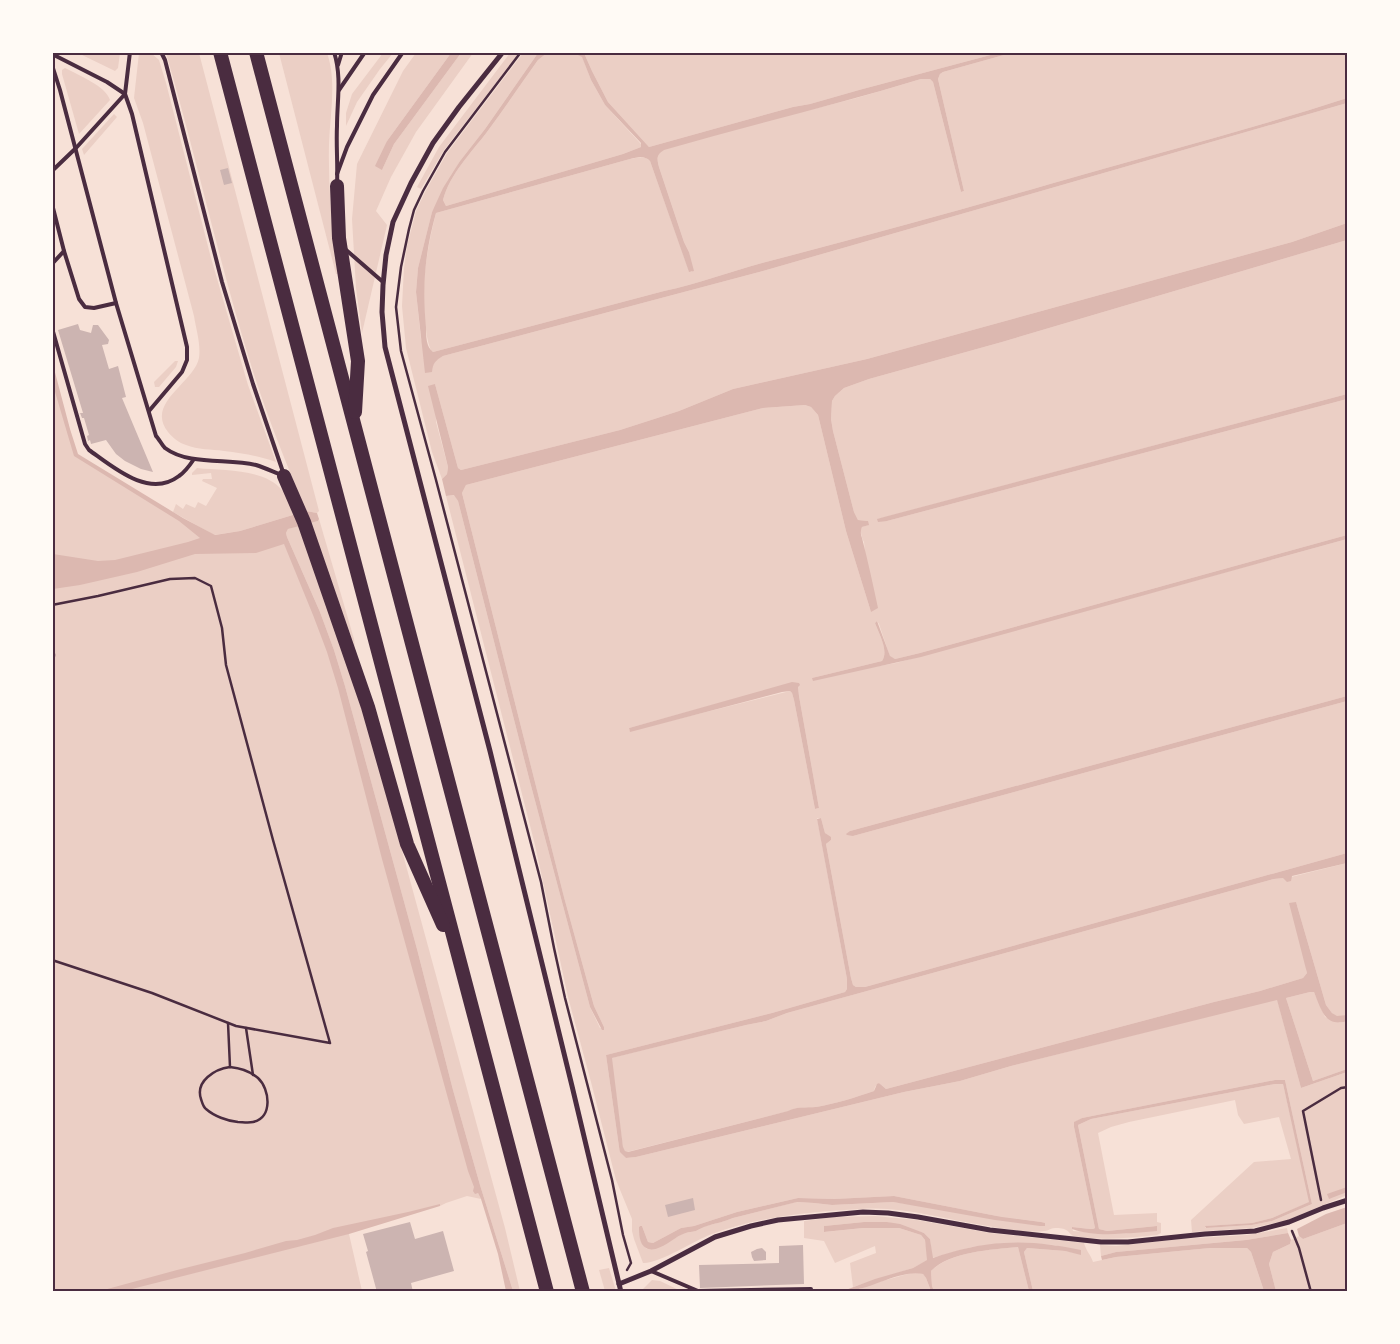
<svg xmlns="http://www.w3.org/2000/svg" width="1400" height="1344" viewBox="0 0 1400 1344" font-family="'Exo 2',sans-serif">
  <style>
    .green { fill: #ebcfc5; fill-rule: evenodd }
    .water { fill: #dcb8b0 }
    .building { fill: #ccb4b1 }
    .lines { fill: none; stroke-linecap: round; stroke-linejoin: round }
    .path { stroke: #4a2c40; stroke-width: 2.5 }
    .service { stroke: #4a2c40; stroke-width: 4 }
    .minor { stroke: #4a2c40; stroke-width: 5 }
    .motorway { stroke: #4a2c40; stroke-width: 14 }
    .neatline { fill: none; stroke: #4a2c40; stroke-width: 2 }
  </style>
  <rect width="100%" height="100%" fill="#f7e1d7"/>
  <g class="green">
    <polygon points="78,53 120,53 118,68 115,71"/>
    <path d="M139 53H151L159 60 166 83 211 258 248 385 276 462C258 456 242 453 224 451 211 449 198 450 186 445 179 443 173 438 168 432 145 403 194 383 199 358 201 344 196 329 194 316L143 123 134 98Z"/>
    <path d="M166 53H199L319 511 317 513 306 511C286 463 266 414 251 365 219 262 196 156 166 53Z"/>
    <path d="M279 53H327C337 81 330 114 329 144 328 188 332 231 338 274H336Z"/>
    <polygon points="383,53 393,53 380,69 357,102 346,126 346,113 352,94"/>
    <polygon points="416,53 451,53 387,141 382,170 394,144 461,53 473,53 416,132 391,177 376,211 387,225 362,333 356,288 352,219 357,164 403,71"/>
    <polygon points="510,53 519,53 444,150 421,189 417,187 439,147"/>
    <polygon points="523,53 538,53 485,129 460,161 432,212 418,268 416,292 421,339 433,364 436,360 443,356 763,271 1347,103 1347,223 1292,242 867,359 733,389 679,411 620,430 461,470 458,468 435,384 436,422 448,467 447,474 442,479 432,452 406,348 402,306 404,268 407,246 416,211 425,192 447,153"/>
    <path d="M547 53H574L582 56 591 80 605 105 641 144V147L623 154 446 206 443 200C450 174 471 153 487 132 504 109 521 84 538 60Z"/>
    <polygon points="584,53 998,53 859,90 810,104 793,107 649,147 608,102 592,71"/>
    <path d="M1011 53H1347V98C1249 130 1149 155 1050 184 954 212 858 238 762 263 729 272 697 284 664 291L433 352 431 351C427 341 426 331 425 321 421 283 427 249 436 213L630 159C638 158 644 155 650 161L689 271 692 272 689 252 684 242 659 167C657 159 656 155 664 149 706 138 749 124 792 114 836 104 879 92 921 79H930L933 82 961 192 964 191 938 79 940 74 943 72Z"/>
    <path d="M65 68C78 75 106 86 110 100L79 134 62 74V70Z"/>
    <polygon points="114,114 117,117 84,155 82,149"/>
    <path d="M1347 240V394L878 519 887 521 1347 399V535L920 653 895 659 890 657 879 624 877 621 875 623C879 634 889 651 882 661L812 678 896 663 1347 539V696L850 831 853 836 1347 701V853L865 987H856L853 985 851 978 826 844 831 840 825 833 821 818H817L847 979V989L845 992 772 1013 606 1055 619 1147 621 1152 626 1158 636 1157 904 1092 960 1081 1011 1066 1277 999 1301 1088 1347 1072V1195L1288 1220 1252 1228 1192 1232 1191 1220 1254 1162 1291 1159 1279 1117 1244 1124 1238 1115 1235 1100 1129 1122 1111 1127 1098 1133 1114 1215 1157 1213V1222L1161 1223V1233L1157 1235C1130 1238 1102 1241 1074 1236 1070 1235 1069 1231 1066 1230 1063 1228 1057 1228 1055 1228 1050 1228 1049 1231 1044 1231 1030 1233 1002 1229 988 1226 946 1220 904 1206 861 1209 810 1212 760 1216 712 1234 695 1240 659 1264 643 1263L634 1239 632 1231V1219L616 1180 591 1082 568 997 535 845 446 496 455 495 458 501 530 782 590 1007 600 1028 604 1027 594 1006 564 897 462 493 466 485 763 408 805 405 811 407 818 415 846 531 871 612 864 542C861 537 860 531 862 527L868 525V521L858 520 854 512 833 431 831 419 832 401 835 396 844 388 869 379 1002 342ZM782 686 798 687 799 696 819 808 815 809 794 700 792 693 790 691 630 731 629 728ZM1275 1080H1285L1312 1204 1272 1221 1252 1225 1205 1228 1206 1226 1252 1223 1272 1218 1310 1202 1283 1084H1275L1091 1119 1078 1125 1099 1229 1107 1231 1157 1226 1126 1234H1107L1073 1231 1072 1227 1090 1229H1093L1095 1228 1074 1127 1075 1122 1082 1118 1097 1115ZM894 1196 1002 1217 1041 1222 1045 1223 893 1202 832 1205 814 1203 796 1202 733 1218 725 1221 706 1226 696 1231 684 1233 672 1240 647 1249C640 1244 640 1235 639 1227L640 1226H642L648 1242 653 1243 681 1228 694 1226 737 1212 798 1198 834 1199Z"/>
    <polygon points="175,361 178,361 176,367 159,387 155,387 154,382"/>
    <polygon points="53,371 77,455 199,531 216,546 281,536 329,647 478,1193 481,1199 467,1196 446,1203 440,1206 440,1205 345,1234 349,1234 362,1291 53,1291"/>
    <path d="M197 468C223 471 264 468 282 490 288 497 292 505 296 514L240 531 214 535 173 512 176 504 183 509 186 504 195 508 198 502 206 506 217 488 202 481 203 479H212L211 473 192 475V473Z"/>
    <polygon points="319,519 354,639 355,647 310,523 318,521"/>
    <polygon points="300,525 323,589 372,741 505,1228 520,1291 513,1291 480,1185 453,1090 417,949 345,686 334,650 320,612 287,537 286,533 288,529"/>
    <path d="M1347 863 1348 1015 1337 1017 1332 1013 1326 1005 1296 902 1307 973 1303 978 1260 991 1214 1002 886 1089 879 1083 875 1087 874 1091C857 1097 834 1104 816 1107 806 1108 797 1106 789 1111L627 1152 625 1151 623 1148 611 1058 746 1025 766 1021 787 1013 1274 879 1291 877Z"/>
    <polygon points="1310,992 1314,992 1325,1017 1340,1023 1347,1021 1347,1069 1313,1081 1286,998"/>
    <path d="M875 1216 917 1220 990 1233 1084 1243C1086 1251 1091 1255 1093 1262L1116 1257 1210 1248H1247L1251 1252 1264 1291H1033L1024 1252 1027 1248 1065 1251 1081 1254 1055 1245 1005 1243 972 1247 932 1258 930 1239 924 1233 887 1222H864L824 1226 825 1232 863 1228H899L921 1235 925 1240 928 1260 913 1268 853 1287 850 1263 876 1253 875 1246 835 1263 824 1241 804 1238V1221L834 1217Z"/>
    <polygon points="1347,1223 1347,1291 1276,1291 1269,1264 1273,1252 1290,1244 1291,1240 1299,1236 1303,1239"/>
    <polygon points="1287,1228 1288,1233 1246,1240 1116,1252 1101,1256 1100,1245 1116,1246 1181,1239 1247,1235"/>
    <path d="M1018 1247 1029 1291H934L932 1286 931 1271C952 1251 990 1250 1018 1247Z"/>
    <polygon points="609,1268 616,1291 605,1291 599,1270"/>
    <polygon points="915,1272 923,1274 926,1278 931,1291 852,1292 875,1283"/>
    <polygon points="652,1280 660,1281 681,1291 641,1291"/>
  </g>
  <g class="water">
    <polygon points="451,53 461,53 394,144 382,170 375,166 387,141"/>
    <path d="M538 53H547L538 60C521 84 504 109 487 132 471 153 450 174 443 200L446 206 623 154 641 147V143L605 105 591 80 582 57 574 53H584L592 71 608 102 649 147 793 107 810 104 859 90 998 53H1011L943 72 940 74 938 79 964 191 961 192 933 82 930 79H921C836 105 749 125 664 150 656 155 657 159 659 167L684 242 689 252 694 271 689 272 650 161C644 155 638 157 630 159L436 213C425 252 422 287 426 327 426 336 426 347 433 352L664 291C697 284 729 272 762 263 858 238 954 212 1050 184 1149 155 1249 130 1347 98V103L763 271 443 356C435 361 433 363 432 372L425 373 416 292 418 268 432 212 443 188 460 161 485 129Z"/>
    <path d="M1347 223V240L1002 342 869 379 844 388 835 396 832 401 831 419 833 431 854 512 858 520 868 521 869 525 862 527C861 530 860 534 862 538 868 561 873 585 878 608L871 612 846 531 818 415 811 407 805 405 763 408 466 485 462 493 564 897 594 1006 604 1027V1030H602L590 1007 530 782 458 501 454 495 446 496 442 479 447 474 448 467 428 386 435 384 458 468 461 470 620 430 679 411 733 389 867 359 1292 242Z"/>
    <polygon points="52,361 70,429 78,454 183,518 215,535 240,531 306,511 317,513 319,519 318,521 288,529 286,533 287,537 320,612 334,650 345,686 417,949 453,1090 480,1185 513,1291 506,1291 498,1254 481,1199 478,1193 475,1194 473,1191 474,1187 468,1171 382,859 338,688 327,652 313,615 284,544 256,553 195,554 137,572 80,585 53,589 53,554 98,561 115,560 188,542 200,538 179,521 74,456 53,385"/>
    <polygon points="1347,394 1347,399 887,521 878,522 877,519 884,517"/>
    <path d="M1347 535V539L921 657 813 681 812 678 882 661C889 651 879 634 875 623L877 621 890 656 895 659 920 653Z"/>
    <polygon points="792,682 799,683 800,685 798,687 799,696 819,808 815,809 794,700 792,693 790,691 782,692 630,732 629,728"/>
    <polygon points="1347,696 1347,701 853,836 847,835 846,834 850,831"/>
    <path d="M821 818 825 833 831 837V840L826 844 851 978 853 985 856 987H865L1347 853V863L1292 876 1291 881 1287 882 1283 878 1274 879 787 1013 766 1021 746 1025 612 1058 623 1147 625 1151 628 1152 788 1111C797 1106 806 1108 816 1107 834 1104 857 1097 874 1091L877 1084 879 1083 886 1089 1214 1002 1260 991 1303 978 1307 973 1289 903 1296 902 1326 1005 1332 1013 1337 1016 1347 1015V1021C1325 1028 1321 1009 1314 992H1310L1286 998 1313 1081 1347 1069V1072L1301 1088 1277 1000 1011 1066 960 1081 904 1092 636 1157 626 1158 620 1152 619 1147 606 1055 772 1013 845 992 847 989V979L817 819Z"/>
    <path d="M1275 1080H1285L1312 1204 1272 1221 1252 1225 1206 1228 1205 1226 1252 1223 1272 1218 1309 1202 1283 1084H1275L1091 1119 1078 1125 1099 1229 1107 1231 1157 1226V1231C1132 1233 1095 1238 1072 1229V1227L1090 1229H1093L1095 1228 1074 1127V1122L1082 1118 1097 1115Z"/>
    <polygon points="1347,1187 1347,1192 1329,1199 1327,1194"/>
    <path d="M894 1196 1002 1217 1041 1222 1045 1223V1226H1040L995 1220 893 1202 832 1205 814 1203 797 1202 733 1218C724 1222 716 1223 707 1226 703 1227 700 1229 696 1231 691 1232 686 1232 681 1235 672 1239 657 1254 646 1248 639 1244 639 1233 639 1227L640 1226H642L648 1242 653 1243 681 1228 694 1226 737 1212 798 1198 834 1199Z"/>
    <polygon points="440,1204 440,1206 349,1234 124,1291 100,1291 177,1270 245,1253 286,1241 297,1240 315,1235 333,1228 408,1212"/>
    <polygon points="1347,1207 1347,1223 1303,1239 1299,1236 1297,1229 1326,1214"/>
    <path d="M864 1222H887L900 1224 924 1233 930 1239 933 1258C956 1250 980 1244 1004 1243 1030 1241 1056 1245 1081 1250V1255L1065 1251 1027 1248 1024 1252 1033 1291H1029L1018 1247C991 1250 951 1251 931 1271L932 1286 934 1291H931L926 1278 923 1274C899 1269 868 1292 843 1291L875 1279 913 1268 927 1260 925 1240 921 1235 899 1228H863L824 1232V1226Z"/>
    <polygon points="1288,1233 1291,1240 1290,1244 1273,1252 1269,1264 1276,1291 1264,1291 1251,1252 1247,1248 1210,1248 1116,1257 1102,1260 1101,1256 1116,1252 1246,1240"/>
  </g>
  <g class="building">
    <polygon points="228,168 232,183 224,185 220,170"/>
    <polygon points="78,324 80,330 91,333 93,325 98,325 109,340 108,344 102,345 109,369 118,366 126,397 122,398 153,472 141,469 125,461 116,454 106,440 91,444 90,440 88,441 87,436 89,435 84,418 82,418 80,413 83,413 58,330"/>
    <polygon points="693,1198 695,1210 668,1217 665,1205"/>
    <polygon points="410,1222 415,1239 443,1231 454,1271 411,1283 413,1292 377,1292 366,1252 368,1251 363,1234"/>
    <polygon points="803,1245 804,1284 700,1288 699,1265 779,1263 779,1246"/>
    <polygon points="762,1248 766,1252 766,1260 754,1261 752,1257 751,1252 757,1249"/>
  </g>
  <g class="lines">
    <g class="path">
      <polyline points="521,52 445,152 423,191 414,210 409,229 401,267 396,307 401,351 436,480 541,882 554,948 565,998 612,1180 623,1235 631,1263 627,1270"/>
      <polyline points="52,605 98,596 170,579 195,578 211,586 222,628 226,665 273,840 330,1043 236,1026 152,993 52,960"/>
      <polyline points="52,640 54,655 52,673"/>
      <polyline points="228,1023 230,1067"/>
      <polyline points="246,1028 253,1075"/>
      <path d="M230 1067C240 1068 250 1071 258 1078 270 1089 273 1118 253 1122 248 1123 242 1122 238 1122 227 1121 214 1116 206 1109 203 1107 202 1102 201 1099 195 1081 215 1069 230 1067Z"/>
      <polyline points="1321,1200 1303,1111 1341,1088 1348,1087"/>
      <polyline points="1292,1231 1299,1248 1311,1292"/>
    </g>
    <g class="service">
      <polyline points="130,52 125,94 132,114 187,347 187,360 182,372 149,411"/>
      <polyline points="161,52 165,60 222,282 253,384 283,472"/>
      <path d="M334 52C342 77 337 101 337 126 336 145 338 165 337 184"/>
      <polyline points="52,54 107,82 125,94 76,148 52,171"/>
      <path d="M52 65 60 90 116 303 156 436C159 439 162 445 165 448 189 466 228 458 256 465 265 468 274 472 282 475"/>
      <polyline points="338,65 342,52"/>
      <polyline points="339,90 365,52"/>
      <polyline points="337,174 347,147 373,95 403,52"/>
      <polyline points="52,204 64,251 79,299 85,307 94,308 116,303"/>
      <polyline points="345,249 383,282"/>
      <polyline points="52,264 64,251"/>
      <path d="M52 328 85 444 89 450C113 467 149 499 179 476 185 472 190 465 194 459"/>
      <polyline points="651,1271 698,1291 811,1289"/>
    </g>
    <g class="minor">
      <polyline points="503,52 459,107 433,143 411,183 393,222 386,255 383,285 382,312 385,347 490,751 572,1086 621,1292"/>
      <polyline points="619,1284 651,1271 715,1237 751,1226 778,1220 863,1212 888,1213 918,1217 990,1230 1101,1242 1128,1242 1205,1234 1255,1231 1289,1222 1323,1208 1348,1200"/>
    </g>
    <g class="motorway">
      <polyline points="220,52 547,1292"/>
      <polyline points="256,52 583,1292"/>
      <polyline points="337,186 339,238 358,361 355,412"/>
      <polyline points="284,476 304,522 368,707 407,844 443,925"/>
    </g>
  </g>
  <rect width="1400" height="1344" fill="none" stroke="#fffaf5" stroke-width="108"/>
  <rect x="54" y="54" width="1292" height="1236" class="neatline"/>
</svg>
